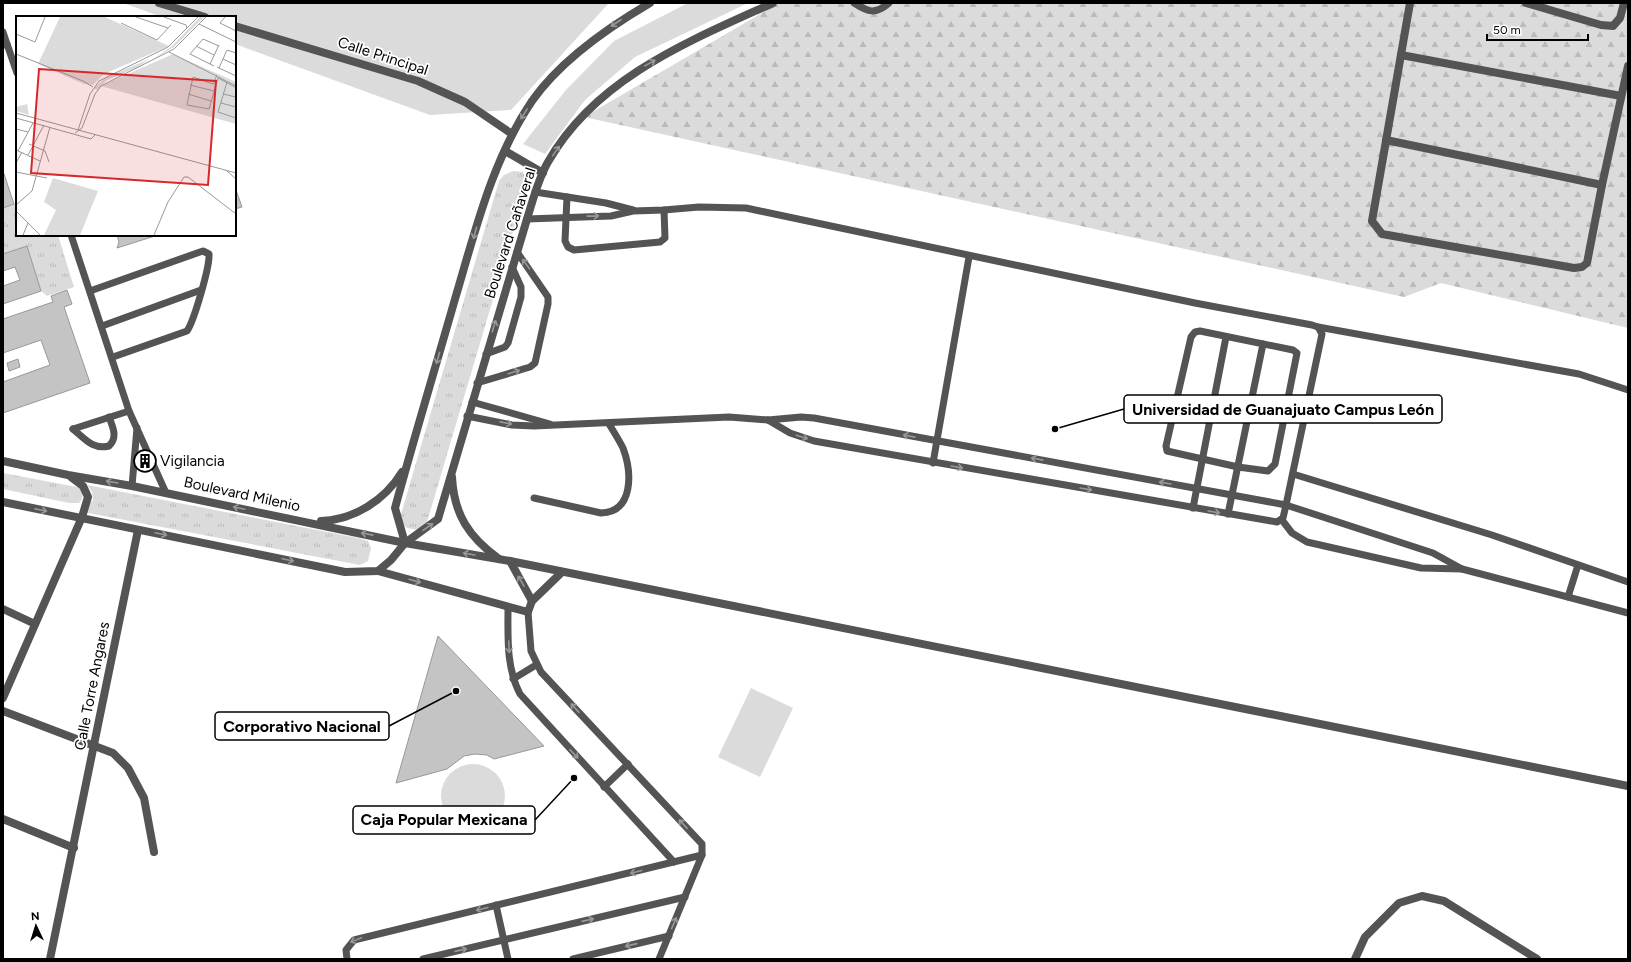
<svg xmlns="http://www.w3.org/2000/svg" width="1631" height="962" viewBox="0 0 1631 962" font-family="Figtree,sans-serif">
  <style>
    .grass { fill: #dbdbdb }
    .forest { fill: url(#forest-firs) }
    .park { fill: url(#park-tufts) }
    .building { fill: #c4c4c4; stroke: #989898 }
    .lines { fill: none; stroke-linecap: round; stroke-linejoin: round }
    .service { stroke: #545454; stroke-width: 7 }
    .minor { stroke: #545454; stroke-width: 8 }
    .tertiary { stroke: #545454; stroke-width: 8 }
    .oneway { stroke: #989898 }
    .labels { text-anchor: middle; stroke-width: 3.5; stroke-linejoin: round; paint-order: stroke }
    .street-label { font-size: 15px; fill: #000; stroke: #fff }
    .poi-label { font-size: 15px; fill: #000; stroke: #fff; text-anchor: start }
    .inset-road { fill: none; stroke: #999; stroke-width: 1 }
    .view { fill: #d62828; fill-opacity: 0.15; stroke: #d62828; stroke-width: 2 }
    .inset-edge { fill: none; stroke: #000; stroke-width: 2 }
    .leader { fill: none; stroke: #000; stroke-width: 1.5 }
    .callout-dot { fill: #000; stroke: #fff; stroke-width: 1.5 }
    .callout { fill: #fff; stroke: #000; stroke-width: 1.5 }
    .callout-label { font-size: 16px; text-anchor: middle; font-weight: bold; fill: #000 }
  </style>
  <defs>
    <pattern id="forest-firs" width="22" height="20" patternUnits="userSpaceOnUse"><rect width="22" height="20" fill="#dbdbdb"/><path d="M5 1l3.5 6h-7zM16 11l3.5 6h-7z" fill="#bababa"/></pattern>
    <pattern id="park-tufts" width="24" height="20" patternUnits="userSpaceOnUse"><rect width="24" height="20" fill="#dbdbdb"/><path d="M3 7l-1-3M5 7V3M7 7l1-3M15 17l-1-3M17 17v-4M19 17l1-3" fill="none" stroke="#bababa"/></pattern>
  </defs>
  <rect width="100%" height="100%" fill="#fff"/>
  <g class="grass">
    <polygon points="123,3 609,3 511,110 430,115 235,44 235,17 162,17"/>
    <polygon points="688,3 748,3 635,57 585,100 545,154 523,144 566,90 614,41"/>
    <polygon points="751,688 793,708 760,777 718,757"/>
    <circle cx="473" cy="796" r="32"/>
  </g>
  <polygon class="forest" points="779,3 1628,3 1628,328 1441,283 1404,297 584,117"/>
  <g class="park">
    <polygon points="513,171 523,172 526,179 526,188 427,522 418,530 407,528 402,523 401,514 499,181 504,175"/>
    <polygon points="17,203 17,235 58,235 74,287 47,296 41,291 27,246 3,254 3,208"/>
    <polygon points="3,473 82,488 82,499 79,503 69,503 3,489"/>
    <polygon points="87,485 358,538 368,541 371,548 368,561 360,565 83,512 93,500 92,492"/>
  </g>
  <g class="building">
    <polygon points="3,171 14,204 3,208"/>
    <polygon points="235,187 242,207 235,209"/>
    <polygon points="117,235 148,235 149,237 158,235 117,248 119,242"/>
    <polygon points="27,246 41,291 3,304 3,286 20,280 15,267 3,271 3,254"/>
    <polygon points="67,290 72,304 64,307 90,383 3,413 3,382 50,365 41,340 3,353 3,319 53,302 51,296"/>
    <polygon points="18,359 20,367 9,371 7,363"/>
    <polygon points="142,459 148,459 148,466 142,467"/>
    <polygon points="438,636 544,746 494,759 487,755 475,754 464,756 447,769 396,783"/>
  </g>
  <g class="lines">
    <g class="service">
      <path d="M854 3C868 12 875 15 889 3"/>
      <polyline points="3,32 7,44"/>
      <polyline points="3,45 7,44 17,73"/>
      <polyline points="535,192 606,203 633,210"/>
      <polyline points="567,197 565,241 568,247 574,250 660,242 665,238 664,210"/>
      <polyline points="527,219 611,216 633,211 664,210 699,207 746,208 1195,303 1312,325 1318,327 1322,334 1286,505 1283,518 1277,522 814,441 790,433 768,420"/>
      <polyline points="71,235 129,411 166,493"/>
      <path d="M90 291 200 252 203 251 209 254C210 266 194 321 187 331L113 357"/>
      <polyline points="102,326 201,290"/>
      <polyline points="1318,327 1579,374 1628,390"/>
      <polygon points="1200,331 1293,350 1297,353 1275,464 1268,471 1238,467 1167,451 1166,446 1191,337 1195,332"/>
      <polyline points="486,354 505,347 508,343 521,297 521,287 512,267"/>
      <polyline points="477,383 530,367 535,363 548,304 548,297 517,252"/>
      <polyline points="472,402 550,424"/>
      <polyline points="467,416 512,425 534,426 729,417 768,420 801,417 814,418 1286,505 1433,553 1462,569"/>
      <path d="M73 429C85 439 93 450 109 446 118 437 113 428 109 417"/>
      <polyline points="73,429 129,411"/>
      <polyline points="933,463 969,257"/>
      <polyline points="1293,474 1492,535 1628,582"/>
      <polyline points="132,486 137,428"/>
      <path d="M534 498 601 513C634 512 632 472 623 448 619 440 614 432 609 424"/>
      <polyline points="1193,508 1226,337"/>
      <polyline points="1228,514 1263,344"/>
      <polyline points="1282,520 1292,533 1307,542 1421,568 1462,569 1628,613"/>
      <polyline points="1568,597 1578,565"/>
      <path d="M508 608C508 637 506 667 520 694L674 862"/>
      <polyline points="528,612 531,651 541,672 702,844 702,855 659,959"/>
      <polyline points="513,679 536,665"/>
      <polyline points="604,787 628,764"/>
      <polyline points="496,905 508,959"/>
      <polyline points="347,959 346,950 354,940 702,855"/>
      <polyline points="423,959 685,897"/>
      <polyline points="573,959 669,936"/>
    </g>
    <g class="minor">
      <polyline points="159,3 205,17"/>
      <polyline points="1410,3 1372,221 1382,234 1574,268 1582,267 1587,263 1602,185 1628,66"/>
      <polyline points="1526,3 1601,25 1613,26 1620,18 1624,3"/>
      <polyline points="235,26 418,81 465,102 512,134"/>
      <polyline points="1401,55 1621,96"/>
      <polyline points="1386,140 1602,185"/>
      <polyline points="405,543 510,561 1628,786"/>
      <polyline points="510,561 532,601"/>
      <polyline points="378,571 528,612 532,601 562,572"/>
      <polyline points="3,609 35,624"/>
      <polyline points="3,698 82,517"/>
      <polyline points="3,711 113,753 128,768 144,798 154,852"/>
      <polyline points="3,819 74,848"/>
      <polyline points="50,959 138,530"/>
      <polyline points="1355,959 1365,937 1399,903 1422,896 1444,901 1537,959"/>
    </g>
    <g class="tertiary">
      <polyline points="505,151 543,173"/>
      <polyline points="3,461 68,475 132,486 405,543"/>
      <polyline points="71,477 83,486 88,497 82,517"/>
      <path d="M452 477C454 515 469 537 499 559"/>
      <path d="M3 502 345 572 378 571 391 560 405 543 438 519 527 219C533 200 538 179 548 162 596 78 689 41 773 3"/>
      <path d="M321 521C354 520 385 500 402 472"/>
      <path d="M405 543 395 508C414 438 435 369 455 299 475 232 492 160 532 101 560 61 609 27 650 3"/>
    </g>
  </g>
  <defs><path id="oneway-shaft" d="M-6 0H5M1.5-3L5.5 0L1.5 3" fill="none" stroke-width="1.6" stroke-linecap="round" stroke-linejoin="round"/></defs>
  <g class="oneway">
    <use href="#oneway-shaft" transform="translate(616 23) rotate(147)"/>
    <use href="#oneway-shaft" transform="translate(650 63) rotate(-29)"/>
    <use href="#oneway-shaft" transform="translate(524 114) rotate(122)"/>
    <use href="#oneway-shaft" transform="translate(556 151) rotate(-55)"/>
    <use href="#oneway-shaft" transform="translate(593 216) rotate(-1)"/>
    <use href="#oneway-shaft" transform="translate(475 233) rotate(106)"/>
    <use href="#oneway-shaft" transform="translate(526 264) rotate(-126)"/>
    <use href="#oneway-shaft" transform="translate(494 326) rotate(-73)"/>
    <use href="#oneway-shaft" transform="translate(438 358) rotate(106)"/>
    <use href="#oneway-shaft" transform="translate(514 372) rotate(-17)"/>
    <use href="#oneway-shaft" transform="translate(506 423) rotate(11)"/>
    <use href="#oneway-shaft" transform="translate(909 436) rotate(-169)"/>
    <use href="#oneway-shaft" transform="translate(802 437) rotate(17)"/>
    <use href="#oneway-shaft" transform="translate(1037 459) rotate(-169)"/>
    <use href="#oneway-shaft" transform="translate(957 467) rotate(10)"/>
    <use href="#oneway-shaft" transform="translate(112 482) rotate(-170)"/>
    <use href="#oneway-shaft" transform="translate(1165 483) rotate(-170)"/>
    <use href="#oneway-shaft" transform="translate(1086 489) rotate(10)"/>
    <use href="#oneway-shaft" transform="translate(239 508) rotate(-168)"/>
    <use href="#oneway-shaft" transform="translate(41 510) rotate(11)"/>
    <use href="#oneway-shaft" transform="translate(1214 512) rotate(10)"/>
    <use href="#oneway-shaft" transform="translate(428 527) rotate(-35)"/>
    <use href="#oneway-shaft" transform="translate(161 534) rotate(12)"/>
    <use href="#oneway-shaft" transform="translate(367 534) rotate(-169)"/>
    <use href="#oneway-shaft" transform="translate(469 554) rotate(-170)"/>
    <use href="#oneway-shaft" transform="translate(288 560) rotate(12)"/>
    <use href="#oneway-shaft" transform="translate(415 581) rotate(16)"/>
    <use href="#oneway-shaft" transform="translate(521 581) rotate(-120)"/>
    <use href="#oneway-shaft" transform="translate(509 647) rotate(88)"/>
    <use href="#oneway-shaft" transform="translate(575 708) rotate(-133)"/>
    <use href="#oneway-shaft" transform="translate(574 754) rotate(47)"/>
    <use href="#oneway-shaft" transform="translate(683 824) rotate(-133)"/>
    <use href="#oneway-shaft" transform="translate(636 872) rotate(166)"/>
    <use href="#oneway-shaft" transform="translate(482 909) rotate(166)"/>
    <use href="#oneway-shaft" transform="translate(588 920) rotate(-13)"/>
    <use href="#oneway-shaft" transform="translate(674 923) rotate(-67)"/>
    <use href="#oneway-shaft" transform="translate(356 940) rotate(158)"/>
    <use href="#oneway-shaft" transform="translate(631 945) rotate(167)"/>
    <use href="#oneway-shaft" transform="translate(461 950) rotate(-13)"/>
  </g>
  <defs>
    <g id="building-ring" transform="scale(1.15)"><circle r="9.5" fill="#fff" stroke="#000" stroke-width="1.5"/><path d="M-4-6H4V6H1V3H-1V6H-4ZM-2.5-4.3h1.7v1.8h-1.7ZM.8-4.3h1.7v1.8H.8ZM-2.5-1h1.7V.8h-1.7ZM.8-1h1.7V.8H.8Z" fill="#000"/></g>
  </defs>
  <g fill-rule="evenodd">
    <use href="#building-ring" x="145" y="461"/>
  </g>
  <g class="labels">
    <g class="street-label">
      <text transform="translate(383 56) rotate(18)" y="5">Calle Principal</text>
      <text transform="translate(510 233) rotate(-72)" y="5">Boulevard Cañaveral</text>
      <text transform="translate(242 494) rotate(12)" y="5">Boulevard Milenio</text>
      <text transform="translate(92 686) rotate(-79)" y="5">Calle Torre Angares</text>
    </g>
    <g class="poi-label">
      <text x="160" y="466">Vigilancia</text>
    </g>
  </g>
  <g transform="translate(16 16)">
    <rect width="220" height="220" fill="#fff"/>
    <path d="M44 1H89L153 30 88 58 77 69 68 68 22 48ZM184 1H188L158 31 136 44 156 30ZM133 43 121 52 91 64 81 74 78 72 89 62ZM37 162 82 175 64 219H28L40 194 28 186Z" fill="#dbdbdb"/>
    <path d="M157 38 220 66V108L85 70Z" fill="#dbdbdb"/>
    <path d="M11 88 13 99 0 95V91Z" fill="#dbdbdb"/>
    <path class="inset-road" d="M120 1 152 12M148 1 170 9 171 12M209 1 204 7 220 15M105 7 141 24 155 9M183 8 220 26M0 18 19 26 29 1M180 30 198 39M153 36 220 70M0 38 67 65 77 71M207 43 220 49M194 48 203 29M198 50 174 38 187 23 203 30M201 51 220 60M203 52 211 34 220 37M201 59 197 68 177 61 171 89 193 93 202 62M202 62 219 71M211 66 202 96 220 102M174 69 198 75M172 78 195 85M207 78 220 81M205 87 220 91M0 97 220 157M0 102 75 123 79 119M0 113 12 116M62 114 74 78 83 65 152 31 182 1M59 117 66 112 79 78 85 70 158 33 190 1M13 128 29 135 33 146M0 134 24 145M2 135 17 107M12 139 28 109M0 147 6 136M211 155 220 163M0 156 31 162M0 189 16 175 34 111M0 195 24 219M7 219 12 207M138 219 152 186 168 161H172L220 198"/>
    <path class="view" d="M23 53 200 65 192 169 15 157Z"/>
    <rect width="220" height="220" class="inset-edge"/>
  </g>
  <path class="leader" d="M1055 429L1124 409M456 691L389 726M574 778L535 820"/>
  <g class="callout-dot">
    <circle cx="1055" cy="429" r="4"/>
    <circle cx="456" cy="691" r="4"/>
    <circle cx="574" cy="778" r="4"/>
  </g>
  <g class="callout">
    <rect x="1124" y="395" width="318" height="28" rx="4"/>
    <rect x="215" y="712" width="174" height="28" rx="4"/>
    <rect x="353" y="806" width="182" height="28" rx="4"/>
  </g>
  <g class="callout-label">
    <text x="1283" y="415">Universidad de Guanajuato Campus León</text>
    <text x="302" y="732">Corporativo Nacional</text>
    <text x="444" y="825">Caja Popular Mexicana</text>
  </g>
  <rect width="1631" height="962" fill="none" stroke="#000000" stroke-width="8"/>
  <g transform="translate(36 926) rotate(356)" stroke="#ffffff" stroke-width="3" paint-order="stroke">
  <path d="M0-3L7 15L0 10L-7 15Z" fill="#000000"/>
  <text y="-6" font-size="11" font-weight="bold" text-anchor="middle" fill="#000000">N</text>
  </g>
  <path d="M1487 34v6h101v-6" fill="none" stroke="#000000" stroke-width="2"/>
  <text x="1493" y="34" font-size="12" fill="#000000" stroke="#ffffff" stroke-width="3" paint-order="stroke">50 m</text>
</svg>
